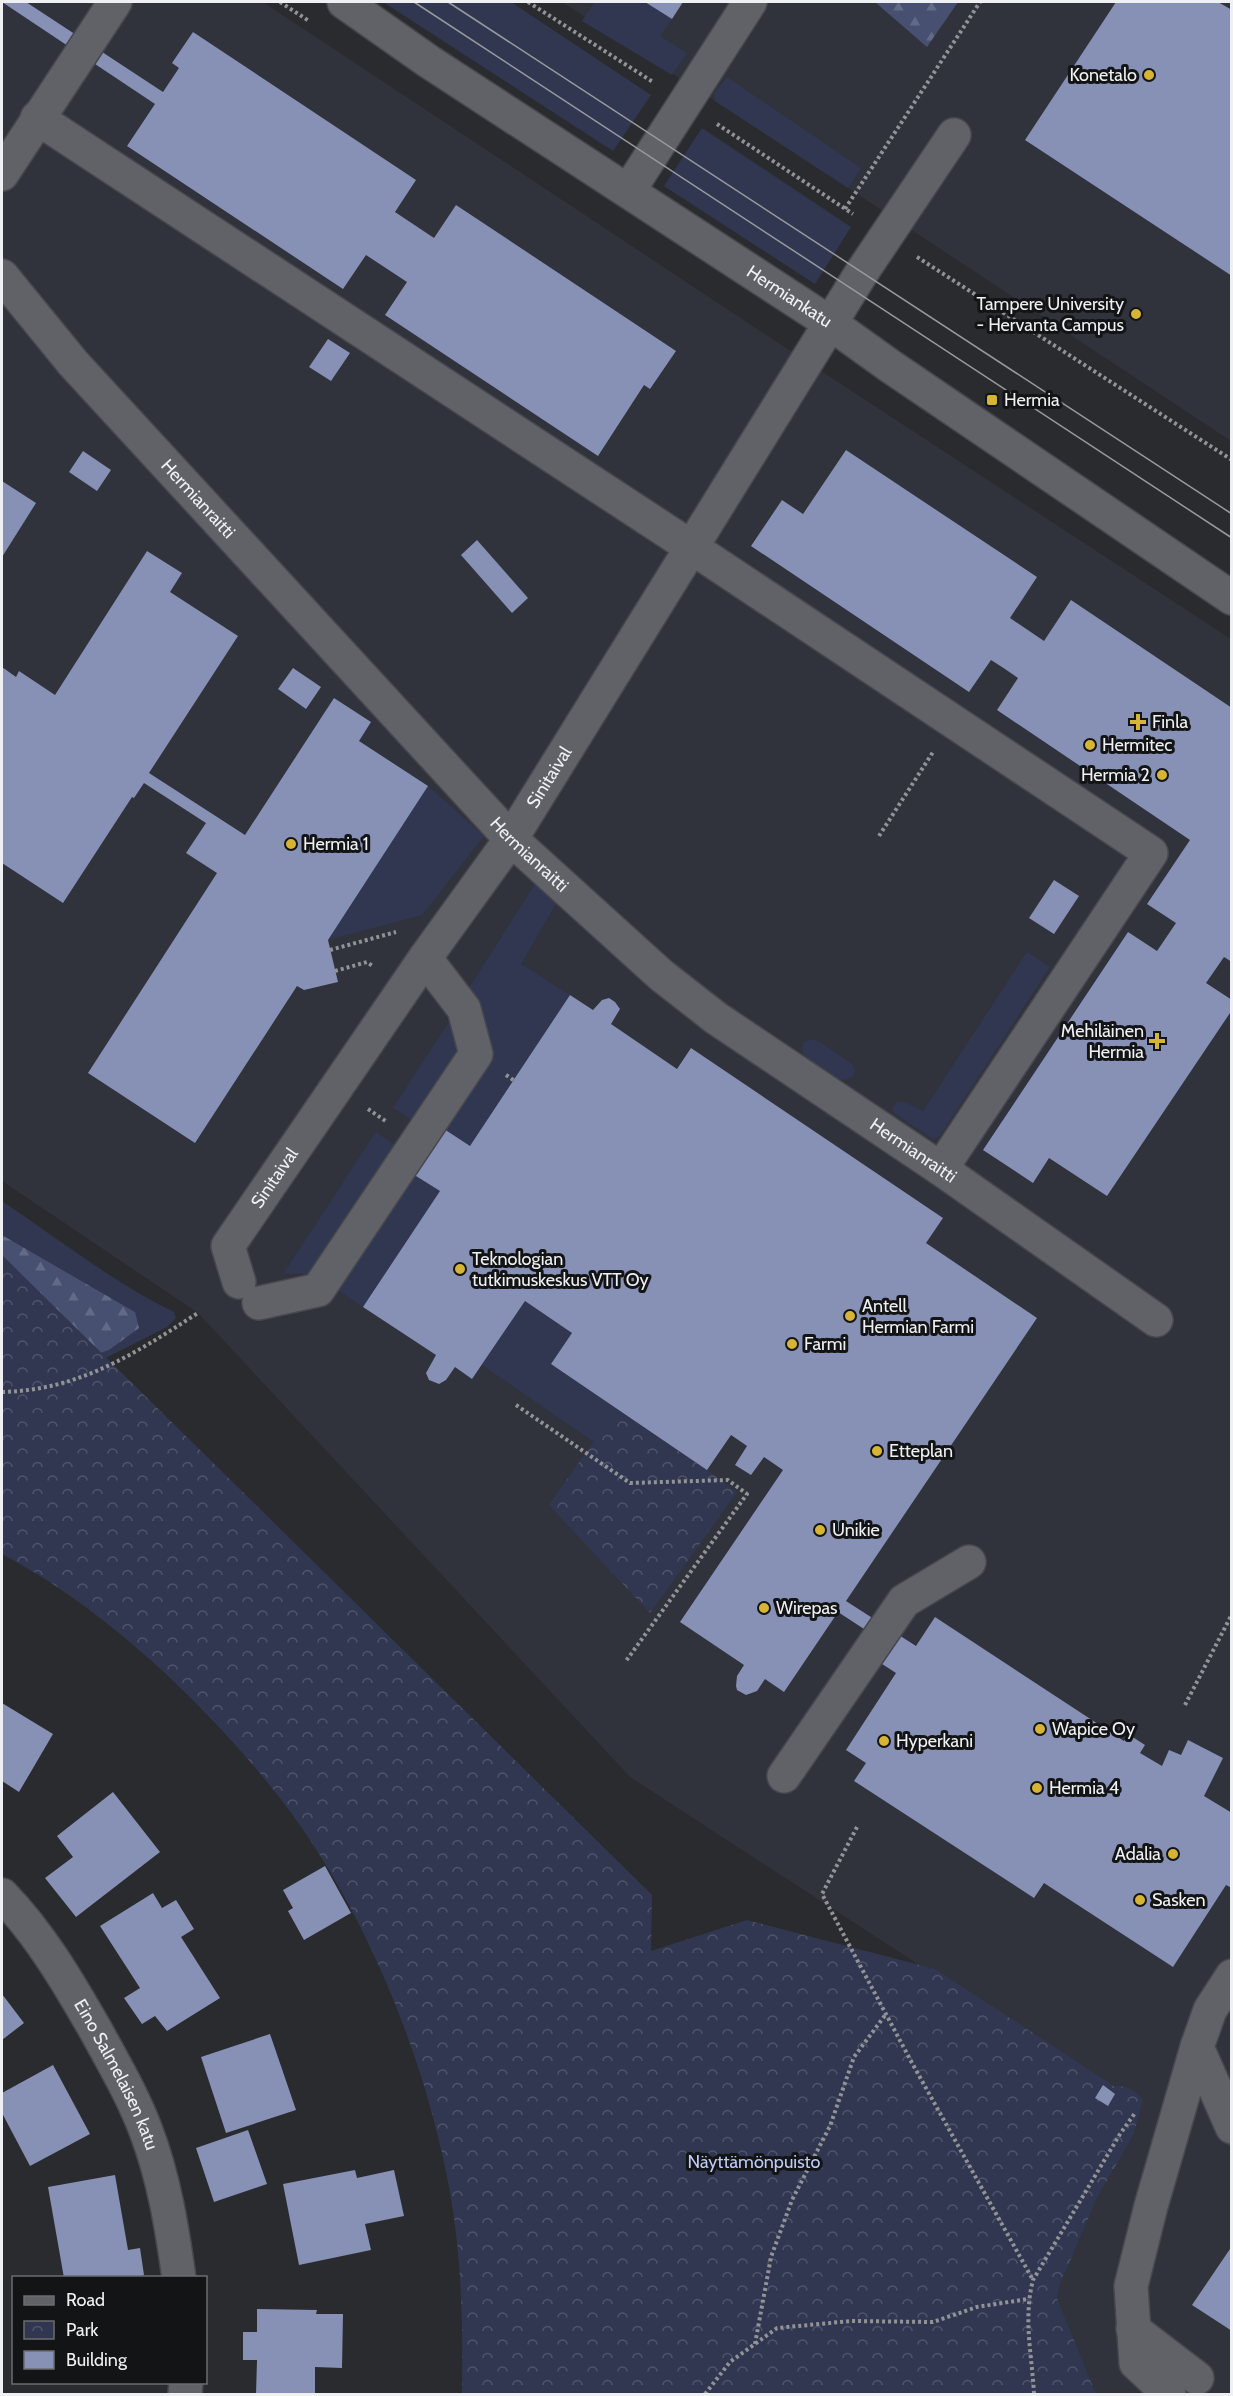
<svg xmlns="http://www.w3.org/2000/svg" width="1233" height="2396" viewBox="0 0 1233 2396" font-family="Cabin,sans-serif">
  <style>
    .built { fill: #30323c }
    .green { fill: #313751 }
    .forest { fill: url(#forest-firs) }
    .park { fill: url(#park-crowns) }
    .building { fill: #8790b5 }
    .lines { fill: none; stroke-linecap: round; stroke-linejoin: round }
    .minor-casing { stroke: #47484d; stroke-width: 36 }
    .path { stroke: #929396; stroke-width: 4; stroke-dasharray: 3 3; stroke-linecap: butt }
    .minor { stroke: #606267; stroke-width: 33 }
    .tram { stroke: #98999d; stroke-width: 1.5 }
    .poi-dot { fill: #d6b534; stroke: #131416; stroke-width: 2 }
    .labels { text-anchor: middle; stroke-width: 6; stroke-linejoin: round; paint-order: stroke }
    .poi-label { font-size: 18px; fill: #eff0f3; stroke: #131416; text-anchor: start }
    .street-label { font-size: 18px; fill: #eff0f3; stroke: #131416 }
    .park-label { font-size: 18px; fill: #bdc9f9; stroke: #131416 }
  </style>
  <defs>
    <pattern id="forest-firs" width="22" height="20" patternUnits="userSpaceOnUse" patternTransform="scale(1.5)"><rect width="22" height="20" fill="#485071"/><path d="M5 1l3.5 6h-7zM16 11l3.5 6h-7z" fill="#636a86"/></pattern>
    <pattern id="park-crowns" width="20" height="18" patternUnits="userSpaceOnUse" patternTransform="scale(1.5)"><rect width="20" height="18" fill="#313751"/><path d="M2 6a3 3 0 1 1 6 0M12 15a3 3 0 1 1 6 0" fill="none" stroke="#4f546a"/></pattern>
  </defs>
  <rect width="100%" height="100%" fill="#2a2b2f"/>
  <g class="built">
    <polygon points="2,2 263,2 783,346 1231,639 1231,2394 1096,2394 1057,2298 1060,2285 1097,2198 1133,2136 1119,2095 630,1777 198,1313 2,1181"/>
    <polygon points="562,2 1231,2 1231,441 848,188"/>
  </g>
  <g class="green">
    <polygon points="383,2 511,2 651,95 613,151"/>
    <polygon points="595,2 645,2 672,19 660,36 687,53 672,75 582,21"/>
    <polygon points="727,77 861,168 848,188 715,101 715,92"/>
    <polygon points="702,128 851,227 815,284 664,186"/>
    <polygon points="428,786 484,836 422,915 328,940"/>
    <polygon points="538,879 560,897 521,964 570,995 470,1146 438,1125 491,1044 469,988"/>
    <polygon points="1027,952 1050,967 940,1136 933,1139 895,1114 892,1109 896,1102 905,1102 923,1111"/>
    <polygon points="453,1016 462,1055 419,1124 393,1108"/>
    <polygon points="811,1039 820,1042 853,1065 855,1072 852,1077 844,1080 838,1079 804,1056 802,1049 804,1042"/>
    <polygon points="376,1132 402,1150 317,1275 284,1273"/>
    <polygon points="408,1171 440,1191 363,1307 332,1286"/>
    <path d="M2 1201C59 1239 112 1282 174 1312L176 1318 167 1327 84 1369 2 1376 135 1312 2 1235Z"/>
    <polygon points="525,1301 572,1333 552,1363 617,1408 594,1442 482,1365"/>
  </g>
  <g class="forest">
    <polygon points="875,2 958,2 927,47"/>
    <polygon points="2,1235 135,1312 139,1328 109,1350 57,1368 2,1376"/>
  </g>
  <g class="park">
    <path d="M2 1255 652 1895 651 1951 747 1920 935 1969 1114 2086C1128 2086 1134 2089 1143 2100L1133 2136 1097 2198 1060 2285 1057 2298 1096 2394H462C463 2326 462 2260 450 2192 425 2054 361 1898 272 1788 239 1747 203 1709 165 1673 116 1628 61 1585 2 1554Z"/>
    <polygon points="617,1408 707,1470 737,1492 650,1613 549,1505"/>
  </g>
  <g class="building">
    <polygon points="2,2 26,2 163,92 179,68 172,63 193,32 416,180 395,212 434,238 456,205 676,351 650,389 644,385 598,456 385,315 407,282 366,255 343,289 127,146 155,104"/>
    <polygon points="645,2 683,2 672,19"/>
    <polygon points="1116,2 1218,2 1232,10 1232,276 1025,140"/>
    <polygon points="328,339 350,353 331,381 309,367"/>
    <polygon points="846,450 1037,577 1010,618 1044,641 1071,600 1232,708 1232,962 1224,957 1206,983 1232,1000 1232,1010 1107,1196 1049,1158 1033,1183 983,1150 1128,932 1157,951 1176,923 1147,904 1190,840 997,710 1018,678 1005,669 991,660 969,692 751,546 782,500 803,514"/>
    <polygon points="83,451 111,470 97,491 69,472"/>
    <polygon points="2,481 36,503 2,557"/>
    <polygon points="477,540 528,598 512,613 461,555"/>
    <polygon points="147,551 182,573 170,592 238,636 149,773 245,835 334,698 371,722 359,741 428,786 328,940 338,982 304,990 297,986 195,1143 88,1073 217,873 186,853 206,823 144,783 134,798 132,797 63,903 2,863 2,667 16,677 19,671 55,695"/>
    <polygon points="293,668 321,687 306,709 278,689"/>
    <polygon points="1054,880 1079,896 1054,934 1029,918"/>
    <polygon points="570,995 593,1010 602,1000 609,998 615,1002 620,1009 611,1024 677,1069 691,1048 943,1218 926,1243 1037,1318 846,1601 916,1646 935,1617 1124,1741 1128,1734 1145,1745 1140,1753 1162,1766 1169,1750 1181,1755 1188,1740 1223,1758 1204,1796 1232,1813 1232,1888 1226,1885 1173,1967 1044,1883 1034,1898 854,1781 866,1763 846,1750 896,1673 879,1662 890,1646 838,1612 784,1692 765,1679 757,1691 746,1695 737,1690 736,1686 737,1676 744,1665 680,1622 783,1470 764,1457 751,1475 735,1465 747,1446 731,1435 707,1470 551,1364 572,1333 525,1301 472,1379 455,1367 446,1380 439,1384 429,1380 426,1373 436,1355 363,1307 440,1191 408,1171 438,1125 470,1146"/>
    <polygon points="2,1703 53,1734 19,1792 2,1781"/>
    <polygon points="113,1792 160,1852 76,1917 45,1878 73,1857 57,1836"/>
    <polygon points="325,1866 351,1913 304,1940 288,1911 293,1908 283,1890"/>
    <polygon points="153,1893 162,1908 176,1900 194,1929 181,1937 220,1998 167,2031 155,2016 142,2024 124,1998 140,1988 100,1926"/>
    <polygon points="2,1994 24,2023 2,2040"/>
    <polygon points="270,2034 296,2110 226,2133 201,2057"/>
    <polygon points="53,2065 90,2134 30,2166 2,2113 2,2093"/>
    <polygon points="1103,2085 1115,2094 1108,2106 1095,2098"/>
    <polygon points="248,2130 267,2184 214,2202 196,2148"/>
    <polygon points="355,2170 357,2178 394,2170 404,2216 365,2224 371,2250 299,2265 283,2184"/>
    <polygon points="115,2175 128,2250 140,2248 144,2275 136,2278 64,2278 48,2187"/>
    <polygon points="1232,2246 1232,2331 1192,2305"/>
    <polygon points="257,2309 317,2310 316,2314 343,2314 342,2368 315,2367 315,2394 256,2394 257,2360 243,2360 243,2332 257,2332"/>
  </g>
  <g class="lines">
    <g class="minor-casing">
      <g id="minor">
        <path id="s1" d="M344 2 428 61 830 323 890 366 1232 598"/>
        <polyline points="37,118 691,547 1151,853 941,1169"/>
        <polyline points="2,174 115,2"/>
        <polyline points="629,190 750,2"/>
        <path id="s2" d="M2 276 73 363 511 839 661 975 716 1018 941 1169 1156 1320"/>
        <path id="s3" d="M239 1282 228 1246 425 958 511 839 862 272 954 135"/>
        <polyline points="259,1303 318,1290 476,1054 464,1009 425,958"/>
        <polyline points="784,1776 904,1601 969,1562"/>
        <path id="s4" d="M2 1895C40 1934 68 1982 95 2029 113 2062 133 2096 146 2131 164 2178 172 2228 179 2278"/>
        <polyline points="1232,1976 1210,2010 1197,2047 1232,2127"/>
        <polyline points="1133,2329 1197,2378"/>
        <polyline points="185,2394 186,2382"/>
        <polyline points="1169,2394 1136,2363 1131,2286 1151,2206 1197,2047"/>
      </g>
    </g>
    <g class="path">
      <polyline points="280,2 309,21"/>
      <polyline points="528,2 653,82"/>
      <polyline points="717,124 853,214"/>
      <polyline points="845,209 980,2"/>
      <polyline points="917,257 1232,460"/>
      <polyline points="879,836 933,752"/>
      <polyline points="330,950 396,932"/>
      <polyline points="335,971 367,962 374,967"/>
      <polyline points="506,1075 516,1082"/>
      <polyline points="368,1109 387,1122"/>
      <path d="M2 1392C80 1390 134 1354 198 1313"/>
      <polyline points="516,1405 630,1483 728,1480 747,1494 626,1661"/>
      <polyline points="1185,1705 1232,1614"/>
      <polyline points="857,1827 822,1894 912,2063 1033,2280"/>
      <polyline points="755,2344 771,2257 792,2200 830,2126 854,2057 886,2014"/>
      <polyline points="705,2394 730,2362 777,2328 851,2321 933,2322 977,2307 1028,2299"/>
      <path d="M1034 2394C1032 2355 1023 2319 1033 2280L1120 2134 1135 2113"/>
    </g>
    <use href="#minor" class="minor"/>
    <g class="tram">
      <polyline points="414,2 1232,538"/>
      <polyline points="448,2 1232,514"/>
    </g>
  </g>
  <g class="poi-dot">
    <circle cx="1149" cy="75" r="6"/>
    <circle cx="1136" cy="314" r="6"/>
    <rect x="986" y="394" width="12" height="12" rx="3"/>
    <path d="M1135 713h6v6h6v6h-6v6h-6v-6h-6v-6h6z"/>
    <circle cx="1090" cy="745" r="6"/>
    <circle cx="1162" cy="775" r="6"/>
    <circle cx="291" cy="844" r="6"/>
    <path d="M1154 1032h6v6h6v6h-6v6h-6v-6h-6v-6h6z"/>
    <circle cx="460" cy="1269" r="6"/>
    <circle cx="850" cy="1316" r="6"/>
    <circle cx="792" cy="1344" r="6"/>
    <circle cx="877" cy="1451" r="6"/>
    <circle cx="820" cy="1530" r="6"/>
    <circle cx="764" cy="1608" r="6"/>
    <circle cx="1040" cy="1729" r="6"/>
    <circle cx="884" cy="1741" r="6"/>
    <circle cx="1037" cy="1788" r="6"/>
    <circle cx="1173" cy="1854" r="6"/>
    <circle cx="1140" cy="1900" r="6"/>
  </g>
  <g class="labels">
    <g class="poi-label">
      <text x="1137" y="81" text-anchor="end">Konetalo</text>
      <text x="1124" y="310" text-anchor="end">Tampere University<tspan x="1124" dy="21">- Hervanta Campus</tspan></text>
      <text x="1004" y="406">Hermia</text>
      <text x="1152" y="728">Finla</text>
      <text x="1102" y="751">Hermitec</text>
      <text x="1150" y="781" text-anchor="end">Hermia 2</text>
      <text x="303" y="850">Hermia 1</text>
      <text x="1144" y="1037" text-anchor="end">Mehiläinen<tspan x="1144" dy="21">Hermia</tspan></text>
      <text x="472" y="1265">Teknologian<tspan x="472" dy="21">tutkimuskeskus VTT Oy</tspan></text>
      <text x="862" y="1312">Antell<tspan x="862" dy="21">Hermian Farmi</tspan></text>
      <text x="804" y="1350">Farmi</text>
      <text x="889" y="1457">Etteplan</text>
      <text x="832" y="1536">Unikie</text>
      <text x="776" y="1614">Wirepas</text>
      <text x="1052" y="1735">Wapice Oy</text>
      <text x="896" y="1747">Hyperkani</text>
      <text x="1049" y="1794">Hermia 4</text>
      <text x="1161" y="1860" text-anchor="end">Adalia</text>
      <text x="1152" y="1906">Sasken</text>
    </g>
    <g class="street-label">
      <text dy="6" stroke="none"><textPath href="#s1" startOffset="534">Hermiankatu</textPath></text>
      <text dy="6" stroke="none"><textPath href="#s2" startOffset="297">Hermianraitti</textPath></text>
      <text dy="6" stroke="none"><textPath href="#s3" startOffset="606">Sinitaival</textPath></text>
      <text dy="6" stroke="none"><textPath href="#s2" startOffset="783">Hermianraitti</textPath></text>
      <text dy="6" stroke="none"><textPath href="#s2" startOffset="1269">Hermianraitti</textPath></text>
      <text dy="6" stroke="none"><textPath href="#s3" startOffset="120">Sinitaival</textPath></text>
      <text dy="6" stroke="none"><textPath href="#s4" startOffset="214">Eino Salmelaisen katu</textPath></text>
    </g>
    <g class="park-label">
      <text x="754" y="2168">Näyttämönpuisto</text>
    </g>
  </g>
  <rect width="1233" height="2396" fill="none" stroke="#eff0f3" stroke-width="6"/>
  <rect x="12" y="2276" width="195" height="108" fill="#131416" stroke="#6b6c6e" stroke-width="1.5"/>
  <rect x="24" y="2296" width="30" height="9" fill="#606267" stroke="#6b6c6e" stroke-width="1.5"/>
  <text x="66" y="2306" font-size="18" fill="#eff0f3">Road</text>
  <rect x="24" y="2321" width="30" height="18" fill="url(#park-crowns)" stroke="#6b6c6e" stroke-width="1.5"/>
  <text x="66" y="2336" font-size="18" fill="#eff0f3">Park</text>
  <rect x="24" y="2351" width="30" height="18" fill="#8790b5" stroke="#6b6c6e" stroke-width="1.5"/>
  <text x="66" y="2366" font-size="18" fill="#eff0f3">Building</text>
</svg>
